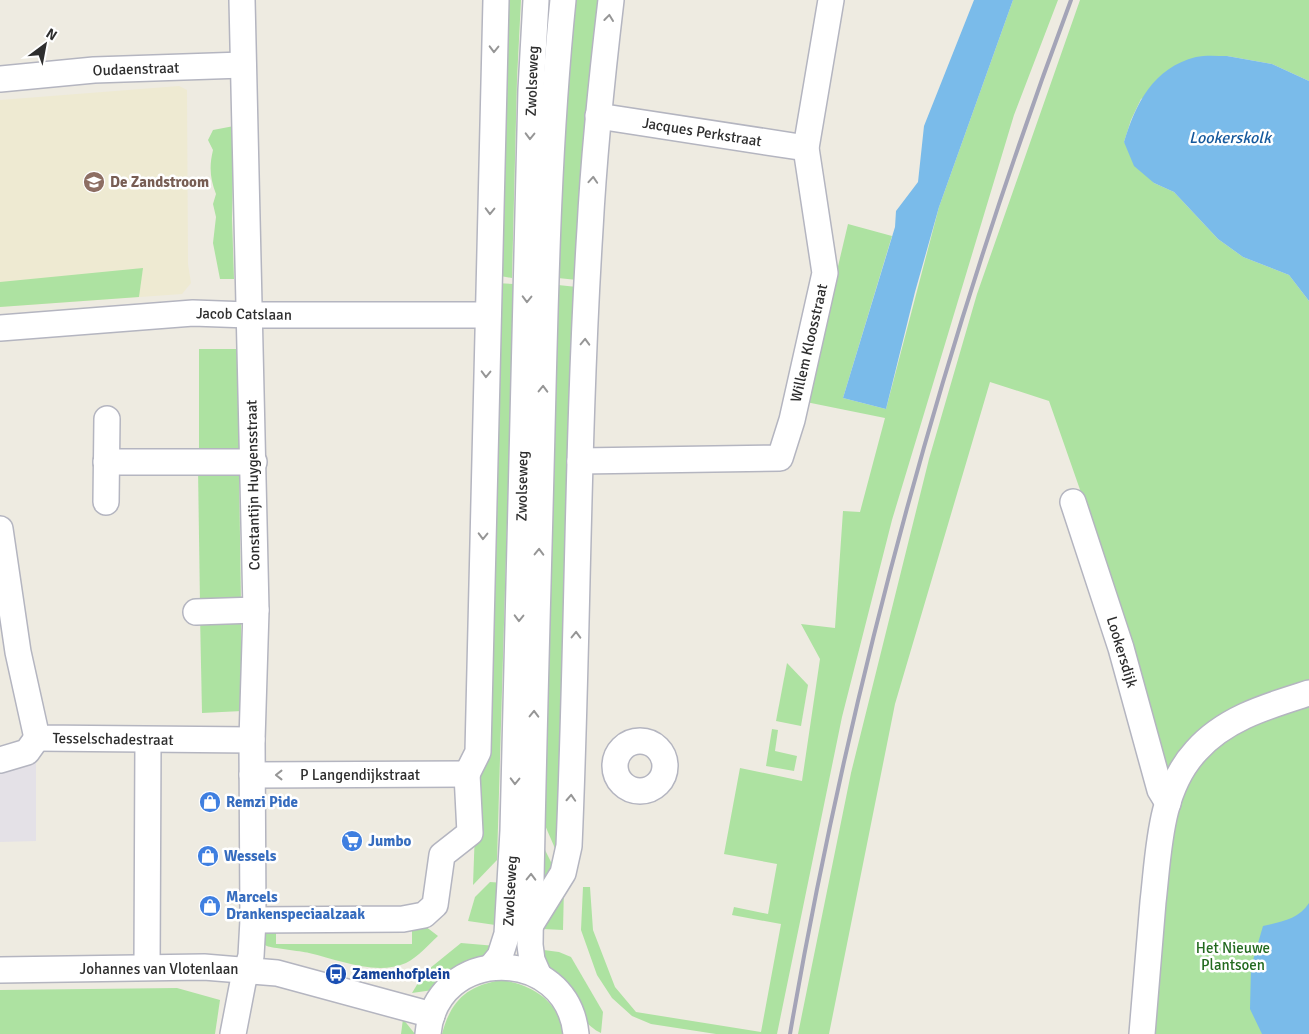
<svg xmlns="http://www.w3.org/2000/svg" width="1309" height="1034" viewBox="0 0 1309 1034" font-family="Signika,sans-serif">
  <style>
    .industrial { fill: #e4e1e7 }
    .education { fill: #eeead2 }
    .green { fill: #ade2a1 }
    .water { fill: #7abbea }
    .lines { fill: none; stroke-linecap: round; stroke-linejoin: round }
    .minor-casing { stroke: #b4b5c0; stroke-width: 28 }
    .minor { stroke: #fff; stroke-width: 25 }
    .rail { stroke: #a4a4b7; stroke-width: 4 }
    .oneway { stroke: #969696 }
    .labels { text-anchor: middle; stroke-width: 5; stroke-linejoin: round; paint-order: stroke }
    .street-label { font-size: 15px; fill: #2e2e2e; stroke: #fff }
    .education-label { font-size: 15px; font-weight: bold; fill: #785e54; stroke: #fff; text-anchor: start }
    .shop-label { font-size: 15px; font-weight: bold; fill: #366cbe; stroke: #fff; text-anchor: start }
    .park-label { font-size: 15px; fill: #236a1f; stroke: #fff }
    .transit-label { font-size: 15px; font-weight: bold; fill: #164399; stroke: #fff; text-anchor: start }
    .water-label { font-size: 16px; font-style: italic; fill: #14589c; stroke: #fff }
  </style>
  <rect width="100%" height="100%" fill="#eeebe1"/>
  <polygon class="industrial" points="0,748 36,757 36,841 0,842"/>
  <polygon class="education" points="179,86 187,90 188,264 191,283 182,294 0,307 0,100"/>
  <g class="green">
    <polygon points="501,0 521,0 517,79 512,278 495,275"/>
    <polygon points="575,0 601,0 577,280 558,278 561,183"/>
    <polygon points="1013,0 1058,0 1014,115 892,520 842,717 777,1034 716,1034 651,1024 632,1016 612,998 597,975 581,930 583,887 590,887 593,930 615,987 636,1012 761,1032 781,924 732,915 734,907 768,914 777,864 724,854 740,768 802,781 820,659 801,624 835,628 843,511 860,512 885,418 806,402 848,224 892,236 843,398 886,409 939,207"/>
    <polygon points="1080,0 1309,0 1309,81 1272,64 1227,56 1141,99 1131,120 1124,142 1154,183 1174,192 1218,239 1243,257 1289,275 1309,301 1309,688 1231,717 1166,787 1099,544 1049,401 990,382 895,704 829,1034 798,1034 851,773 929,459 977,294"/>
    <path d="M234 126 232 218 234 279H220L213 243 216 217 213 204 216 194C210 178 209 167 213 150L208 140 213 130Z"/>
    <polygon points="143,268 139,297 0,307 0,282"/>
    <polygon points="495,283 514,284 497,860 473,885"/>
    <polygon points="558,285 577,287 557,853 544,823"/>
    <polygon points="199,349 239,349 239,457 199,459"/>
    <polygon points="198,468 239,469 241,604 200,604"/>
    <polygon points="241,614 242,711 202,713 200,615"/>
    <polygon points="787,663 808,685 801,726 776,721"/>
    <polygon points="1309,698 1309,1034 1148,1034 1170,815 1182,779 1234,728"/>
    <polygon points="772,729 778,730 775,751 797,756 794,771 766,766"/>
    <polygon points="540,840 553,866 535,902"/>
    <polygon points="490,882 504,883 502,926 468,921 475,897"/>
    <polygon points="564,887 563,930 543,929"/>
    <path d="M425 926 438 936C428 945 418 957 406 963 376 976 339 960 309 953 301 951 271 948 267 946 260 943 264 935 268 930H276V944H412V929Z"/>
    <polygon points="461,943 496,946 492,955 433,990 412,993 424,973"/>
    <path d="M536 949 559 952 571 957 603 1012 601 1033C579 1024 547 971 536 949Z"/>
    <path d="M501 980C531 984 560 1001 563 1034H442C451 1000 467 986 501 980Z"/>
    <polygon points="177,988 220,1000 215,1034 0,1034 0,990"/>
    <polygon points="403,1019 415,1034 401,1034"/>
  </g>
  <g class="water">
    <polygon points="974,0 1013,0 939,207 915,292 886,409 843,398 895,227 896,211 918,182 924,126"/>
    <path d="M1227 56 1272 64 1309 81V301L1289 275 1243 257 1218 239 1174 192 1154 183 1134 166 1124 142C1136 103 1153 68 1196 57 1205 55 1217 56 1227 56Z"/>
    <path d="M1309 903V1034H1262L1250 1009 1251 967 1263 926C1281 922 1299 919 1309 903Z"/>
  </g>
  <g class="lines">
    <g class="minor-casing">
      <g id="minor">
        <polyline points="0,79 94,70 243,65"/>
        <polyline points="598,116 806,148"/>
        <polyline points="0,328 193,313 248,315 488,315"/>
        <polyline points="580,461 780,458 792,420 825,273 806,148 831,0"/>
        <polyline points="106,462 254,462"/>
        <polyline points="106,502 107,419"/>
        <polyline points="1073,502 1121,648 1160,790 1168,803"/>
        <polyline points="0,529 18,652 37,738 252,740"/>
        <polyline points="196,612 256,610"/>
        <circle cx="640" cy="766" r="25"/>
        <polyline points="0,760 27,752 37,738"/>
        <polyline points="467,774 478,752 496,0"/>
        <polyline points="252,775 467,774"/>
        <polyline points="253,920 403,919 424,915 435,905 442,855 470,833 467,774"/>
        <path d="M530 926 563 873 569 846C578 641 577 435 590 229 594 152 602 76 611 0"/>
        <polyline points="147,967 148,740"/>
        <polyline points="491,967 500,956 507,934 513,831 531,90 536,0"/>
        <polyline points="0,970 204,967 277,973 432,1015"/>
        <path d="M539 976 532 960 530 945C532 787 537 628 541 470 545 313 547 156 563 0"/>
        <polyline points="233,1034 243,982 251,956 253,920 252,740 256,610 242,0"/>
        <path d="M428 1034C436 945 567 945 576 1034"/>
        <path d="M1142 1034C1146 990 1149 946 1153 902 1159 851 1159 791 1196 751 1225 718 1268 706 1309 693"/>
      </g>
    </g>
    <use href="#minor" class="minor"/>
    <path class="rail" d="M790 1034C851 681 946 335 1071 0"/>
  </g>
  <defs><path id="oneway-chevron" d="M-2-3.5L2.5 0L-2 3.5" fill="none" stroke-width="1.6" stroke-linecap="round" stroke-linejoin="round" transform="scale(1.25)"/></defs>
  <g class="oneway">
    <use href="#oneway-chevron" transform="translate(609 18) rotate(-83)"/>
    <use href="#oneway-chevron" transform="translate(494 49) rotate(91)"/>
    <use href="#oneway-chevron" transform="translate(530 136) rotate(91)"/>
    <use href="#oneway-chevron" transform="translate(593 180) rotate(-86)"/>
    <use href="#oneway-chevron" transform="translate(490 211) rotate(91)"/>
    <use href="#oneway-chevron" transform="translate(527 299) rotate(91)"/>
    <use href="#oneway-chevron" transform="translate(585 342) rotate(-88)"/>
    <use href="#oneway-chevron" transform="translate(486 374) rotate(91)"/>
    <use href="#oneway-chevron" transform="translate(543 389) rotate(-89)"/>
    <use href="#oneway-chevron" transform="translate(483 536) rotate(91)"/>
    <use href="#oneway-chevron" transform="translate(539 552) rotate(-89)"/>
    <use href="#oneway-chevron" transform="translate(519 618) rotate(91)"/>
    <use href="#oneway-chevron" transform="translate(576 635) rotate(-89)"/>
    <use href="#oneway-chevron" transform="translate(534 714) rotate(-89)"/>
    <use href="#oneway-chevron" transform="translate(279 775) rotate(180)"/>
    <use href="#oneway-chevron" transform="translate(515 781) rotate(91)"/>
    <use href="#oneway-chevron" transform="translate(571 798) rotate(-87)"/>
    <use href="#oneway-chevron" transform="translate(531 877) rotate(-89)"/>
  </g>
  <defs>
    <g id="school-disc" transform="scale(1.125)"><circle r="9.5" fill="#8d6e63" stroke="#fff"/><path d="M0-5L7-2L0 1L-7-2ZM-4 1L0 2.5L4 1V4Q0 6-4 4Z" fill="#fff"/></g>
    <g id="shop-disc" transform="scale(1.125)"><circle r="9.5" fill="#3f7fe0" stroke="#fff"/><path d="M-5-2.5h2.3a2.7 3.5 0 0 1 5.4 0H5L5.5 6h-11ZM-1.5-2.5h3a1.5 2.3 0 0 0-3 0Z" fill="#fff"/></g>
    <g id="supermarket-disc" transform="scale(1.125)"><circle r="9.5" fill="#3f7fe0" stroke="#fff"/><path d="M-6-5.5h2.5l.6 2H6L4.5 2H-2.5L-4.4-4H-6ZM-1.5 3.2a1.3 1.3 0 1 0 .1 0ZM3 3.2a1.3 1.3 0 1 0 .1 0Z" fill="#fff"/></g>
    <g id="bus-disc" transform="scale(1.125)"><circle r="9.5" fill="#1a4fb4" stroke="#fff"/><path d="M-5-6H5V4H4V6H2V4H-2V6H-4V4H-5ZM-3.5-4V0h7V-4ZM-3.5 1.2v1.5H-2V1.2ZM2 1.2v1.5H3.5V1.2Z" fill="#fff"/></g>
  </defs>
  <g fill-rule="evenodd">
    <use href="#school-disc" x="94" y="182"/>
    <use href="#shop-disc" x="210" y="802"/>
    <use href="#supermarket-disc" x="352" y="841"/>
    <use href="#shop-disc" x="208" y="856"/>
    <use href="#shop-disc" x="210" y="906"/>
    <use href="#bus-disc" x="336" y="974"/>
  </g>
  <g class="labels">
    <g class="street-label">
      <text transform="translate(136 69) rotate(-2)" y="5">Oudaenstraat</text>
      <text transform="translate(532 81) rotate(-88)" y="5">Zwolseweg</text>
      <text transform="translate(702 132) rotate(9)" y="5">Jacques Perkstraat</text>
      <text transform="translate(244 314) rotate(1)" y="5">Jacob Catslaan</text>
      <text transform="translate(809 343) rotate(-77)" y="5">Willem Kloosstraat</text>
      <text transform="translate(253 485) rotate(-91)" y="5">Constantijn Huygensstraat</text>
      <text transform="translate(522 486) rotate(-89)" y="5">Zwolseweg</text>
      <text transform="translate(1122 652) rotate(73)" y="5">Lookersdijk</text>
      <text transform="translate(113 739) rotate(1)" y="5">Tesselschadestraat</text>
      <text x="360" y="780">P Langendijkstraat</text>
      <text transform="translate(510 891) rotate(-87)" y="5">Zwolseweg</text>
      <text x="159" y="974">Johannes van Vlotenlaan</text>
    </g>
    <g class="education-label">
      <text x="110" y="187">De Zandstroom</text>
    </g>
    <g class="shop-label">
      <text x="226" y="807">Remzi Pide</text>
      <text x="368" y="846">Jumbo</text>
      <text x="224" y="861">Wessels</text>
      <text x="226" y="902">Marcels<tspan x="226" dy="17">Drankenspeciaalzaak</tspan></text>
    </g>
    <g class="park-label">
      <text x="1233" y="953">Het Nieuwe<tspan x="1233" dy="17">Plantsoen</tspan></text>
    </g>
    <g class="transit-label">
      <text x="352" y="979">Zamenhofplein</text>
    </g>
    <g class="water-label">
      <text x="1230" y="143">Lookerskolk</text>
    </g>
  </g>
  <g transform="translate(45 45) rotate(32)" stroke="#ffffff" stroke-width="4" paint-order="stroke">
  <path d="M0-4L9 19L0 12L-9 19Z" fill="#2e2e2e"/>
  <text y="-8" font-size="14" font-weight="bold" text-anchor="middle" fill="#2e2e2e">N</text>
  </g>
</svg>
